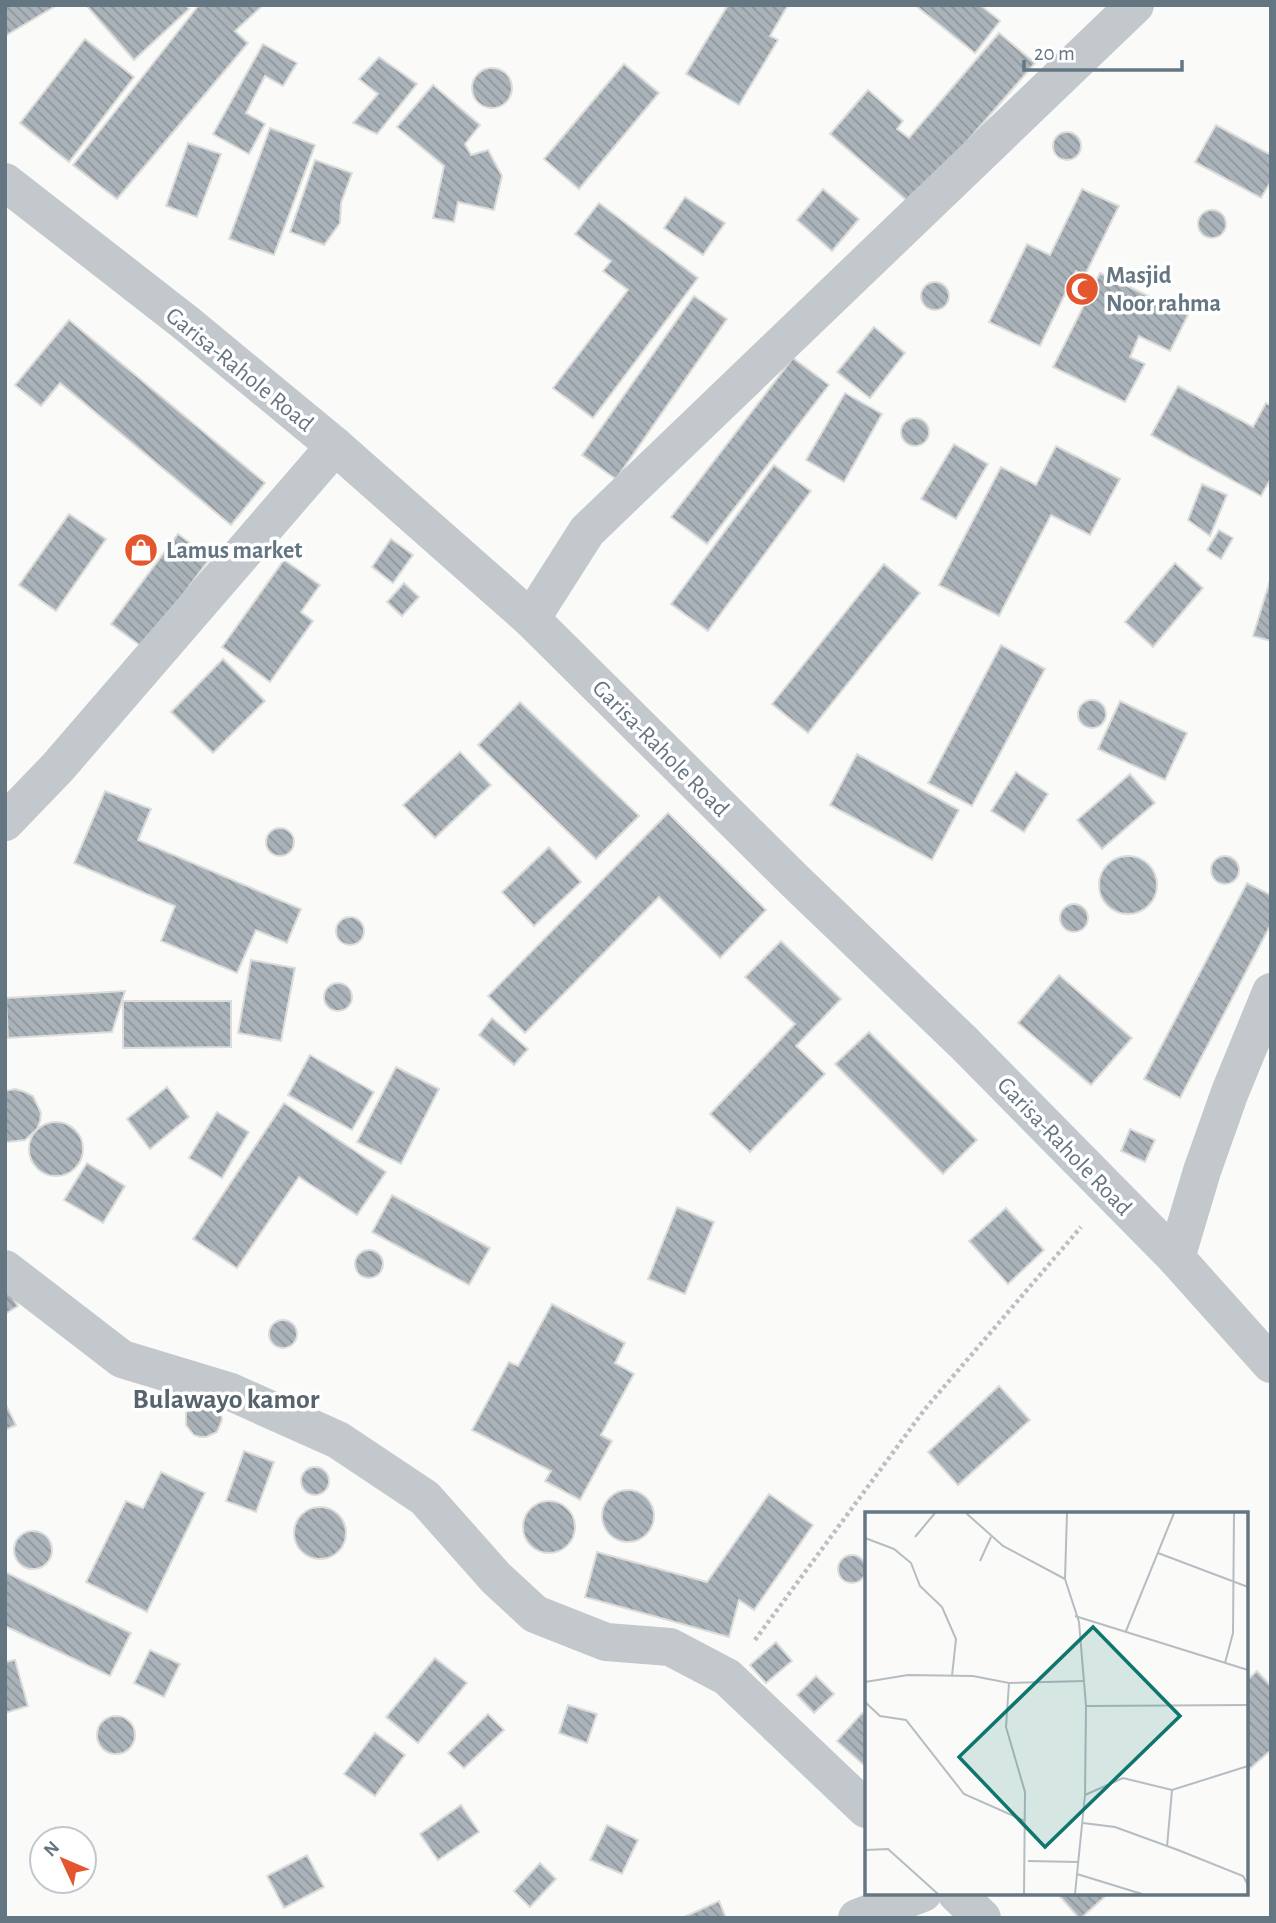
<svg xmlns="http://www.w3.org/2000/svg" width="1276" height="1923" viewBox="0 0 1276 1923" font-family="'Alegreya Sans',sans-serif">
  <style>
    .building { fill: url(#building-back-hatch); stroke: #dcdcda; stroke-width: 2 }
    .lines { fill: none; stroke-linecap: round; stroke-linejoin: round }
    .path { stroke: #bbbfc2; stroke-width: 4.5; stroke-dasharray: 3.5 3.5; stroke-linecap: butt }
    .minor { stroke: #c3c8cc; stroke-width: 38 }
    .labels { text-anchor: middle; stroke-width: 7; stroke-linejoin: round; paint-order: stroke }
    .poi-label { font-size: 24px; font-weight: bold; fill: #657683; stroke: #fff; text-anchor: start }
    .street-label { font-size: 24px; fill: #657683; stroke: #fff }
    .quarter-label { font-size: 28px; font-weight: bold; fill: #57646e; stroke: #fff }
    .inset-road { fill: none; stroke: #b5bdc2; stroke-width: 2 }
    .view { fill: #0f766e; fill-opacity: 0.15; stroke: #0f766e; stroke-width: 3.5 }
    .inset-edge { fill: none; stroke: #657683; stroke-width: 3.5 }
  </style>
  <defs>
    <pattern id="building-back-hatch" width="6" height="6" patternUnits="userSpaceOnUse" patternTransform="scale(1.75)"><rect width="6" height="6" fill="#aab3b9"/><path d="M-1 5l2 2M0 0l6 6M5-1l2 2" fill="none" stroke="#8e969c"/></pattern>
  </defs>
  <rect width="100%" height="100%" fill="#fafaf8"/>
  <g class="building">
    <polygon points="5,5 57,5 5,36"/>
    <polygon points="86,5 185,5 189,9 134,60"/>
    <polygon points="199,5 263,5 235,31 248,43 117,199 73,165"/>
    <polygon points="728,5 788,5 770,36 778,40 739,105 686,74"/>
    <polygon points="915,5 980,5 1000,21 975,53"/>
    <polygon points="999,33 1035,63 912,205 830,134 868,90 903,121 897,129 909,138"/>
    <polygon points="85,39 134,77 69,162 20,123"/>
    <polygon points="263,44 297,63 283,86 265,76 246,113 265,124 249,154 213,134"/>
    <polygon points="379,57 417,84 377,134 353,123 378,94 359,79"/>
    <polygon points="624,64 659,93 579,189 544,159"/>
    <circle cx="492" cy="88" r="20"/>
    <polygon points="433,85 480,125 465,144 471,155 488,150 502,176 494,210 458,202 454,222 433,218 444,166 397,127"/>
    <polygon points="1216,125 1271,155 1271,181 1261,198 1195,162"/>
    <polygon points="270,128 315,145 274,255 229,239"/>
    <circle cx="1067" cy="146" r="14"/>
    <polygon points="188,143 221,154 197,217 166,206"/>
    <polygon points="315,160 352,173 341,203 340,223 324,245 290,232"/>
    <polygon points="823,189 859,219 832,251 797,220"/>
    <polygon points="1082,189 1119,206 1085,275 1076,271 1040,346 989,322 1027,244 1050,255"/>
    <polygon points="685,197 725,223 703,255 664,228"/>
    <polygon points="599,203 698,278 593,418 553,388 628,290 603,271 611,261 575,234"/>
    <circle cx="1212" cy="224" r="14"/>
    <polygon points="1100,273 1188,315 1170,351 1139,336 1130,357 1145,364 1125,402 1053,367"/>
    <circle cx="935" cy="296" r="14"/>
    <polygon points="694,296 727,319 616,479 582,455"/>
    <polygon points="69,320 265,483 231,525 60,383 41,406 15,385"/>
    <polygon points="874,327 905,353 870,398 837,372"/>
    <polygon points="793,358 829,385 707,544 671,517"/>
    <polygon points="1178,386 1253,427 1266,403 1271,406 1271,478 1261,496 1151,435"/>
    <polygon points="845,393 882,414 844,482 806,460"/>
    <circle cx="915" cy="432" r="14"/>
    <polygon points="954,444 988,464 956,519 921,499"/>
    <polygon points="1056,446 1120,479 1090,535 1051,515 999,616 939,585 1001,467 1036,485"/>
    <polygon points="774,465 811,491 708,631 671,604"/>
    <polygon points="1202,484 1227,495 1210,536 1188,520"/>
    <polygon points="69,514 106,539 56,611 19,585"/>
    <polygon points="1219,530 1233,538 1221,559 1207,550"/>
    <polygon points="178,534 210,558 144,648 111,624"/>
    <polygon points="391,539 413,555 393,583 372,567"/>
    <polygon points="284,560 320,585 301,612 313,621 270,682 222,647"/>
    <polygon points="1175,563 1203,588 1153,647 1125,622"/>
    <polygon points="884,564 920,593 808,733 772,704"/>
    <polygon points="1271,577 1271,641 1253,636"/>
    <polygon points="404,583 419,597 402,616 387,602"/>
    <polygon points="1001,645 1045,669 972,806 928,783"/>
    <polygon points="223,659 265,701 213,753 171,712"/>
    <circle cx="1092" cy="714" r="14"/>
    <polygon points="1120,701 1187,733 1165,780 1098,749"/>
    <polygon points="520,702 639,816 596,859 478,745"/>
    <polygon points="460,752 491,785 435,838 403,805"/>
    <polygon points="857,754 959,810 932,860 830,805"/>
    <polygon points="1016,772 1048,794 1024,832 991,811"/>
    <polygon points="1130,774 1155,803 1102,849 1077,820"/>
    <polygon points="105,791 151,809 138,840 301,909 287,943 256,930 237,973 161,941 175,906 74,863"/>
    <polygon points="668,813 766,910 720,958 659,897 525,1033 488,996"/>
    <circle cx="280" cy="842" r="14"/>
    <polygon points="549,847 581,882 534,926 502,892"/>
    <circle cx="1128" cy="885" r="29"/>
    <circle cx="1225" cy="870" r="14"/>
    <polygon points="1247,883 1271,895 1271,924 1180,1098 1144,1079"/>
    <circle cx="1074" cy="918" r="14"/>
    <circle cx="350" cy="931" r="14"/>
    <polygon points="781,941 841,999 796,1046 825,1074 750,1152 710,1114 795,1024 745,977"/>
    <polygon points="251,960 295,968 281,1041 238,1033"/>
    <polygon points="1059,975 1132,1038 1091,1085 1018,1023"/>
    <circle cx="338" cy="997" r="14"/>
    <polygon points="125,991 112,1032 8,1038 6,998"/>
    <polygon points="123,1001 231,1001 231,1047 123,1048"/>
    <polygon points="492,1018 528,1049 514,1065 479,1035"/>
    <polygon points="869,1032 977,1140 943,1174 835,1064"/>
    <polygon points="310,1055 374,1092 352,1130 288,1095"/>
    <polygon points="396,1067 439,1089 401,1164 357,1142"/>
    <polygon points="167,1087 189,1117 150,1149 127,1119"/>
    <polygon points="15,1089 25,1092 33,1096 41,1113 40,1121 37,1129 25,1140 8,1142 5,1141 5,1091"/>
    <polygon points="284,1103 386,1172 357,1215 299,1177 237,1268 193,1239"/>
    <polygon points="217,1112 249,1132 222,1178 189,1158"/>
    <circle cx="56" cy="1149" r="27"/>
    <polygon points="1130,1129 1155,1140 1145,1162 1121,1151"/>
    <polygon points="87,1163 125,1186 103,1223 64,1200"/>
    <polygon points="392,1195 490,1248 469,1285 372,1232"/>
    <polygon points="677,1207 714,1222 685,1294 648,1279"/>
    <polygon points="1006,1208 1044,1250 1008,1284 969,1241"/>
    <circle cx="369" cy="1264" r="14"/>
    <polygon points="5,1284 18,1306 5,1314"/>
    <polygon points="552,1304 625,1343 615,1363 634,1374 601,1435 612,1441 580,1500 545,1481 551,1471 472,1430 509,1362 518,1366"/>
    <circle cx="283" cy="1334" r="14"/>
    <polygon points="999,1386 1030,1420 958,1485 928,1452"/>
    <polygon points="198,1401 219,1408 221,1414 222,1420 217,1432 206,1437 200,1437 194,1435 186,1425 186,1413 189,1408"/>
    <polygon points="5,1403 16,1425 5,1430"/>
    <polygon points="244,1451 274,1462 256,1512 226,1501"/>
    <circle cx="315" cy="1481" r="14"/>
    <polygon points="161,1472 205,1493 147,1612 86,1582 126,1501 143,1508"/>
    <circle cx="628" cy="1516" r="26"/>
    <polygon points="769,1494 813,1525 754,1610 739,1600 729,1637 585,1597 597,1552 707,1582"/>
    <circle cx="549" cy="1527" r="26"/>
    <circle cx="320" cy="1533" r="26"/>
    <circle cx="33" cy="1550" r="19"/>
    <circle cx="852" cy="1569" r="14"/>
    <polygon points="5,1572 131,1633 110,1676 5,1626"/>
    <polygon points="776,1642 792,1661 766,1683 750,1665"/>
    <polygon points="150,1650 180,1664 164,1697 134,1683"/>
    <polygon points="435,1658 467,1683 418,1743 386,1717"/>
    <polygon points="15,1660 28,1706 5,1713 5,1662"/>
    <polygon points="1257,1671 1271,1686 1271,1750 1246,1772 1246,1681"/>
    <polygon points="816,1676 834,1694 814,1713 797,1695"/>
    <polygon points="568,1705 597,1714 587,1743 559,1733"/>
    <polygon points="862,1713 866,1716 866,1767 837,1741"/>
    <polygon points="488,1714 504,1730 464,1768 448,1753"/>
    <circle cx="116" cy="1735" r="19"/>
    <polygon points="375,1733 405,1755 375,1796 344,1774"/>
    <polygon points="461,1805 479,1832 438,1860 420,1834"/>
    <polygon points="607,1825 638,1840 622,1874 590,1860"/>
    <polygon points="307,1855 324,1887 284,1908 267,1876"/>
    <polygon points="540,1863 556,1879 530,1907 514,1891"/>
    <polygon points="1057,1893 1109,1893 1081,1918 1079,1918"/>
    <polygon points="719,1901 726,1918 682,1918"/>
  </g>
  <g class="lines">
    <polyline class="path" points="755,1640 925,1409 1081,1227"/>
    <g class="minor">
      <polyline points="5,182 186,323 335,446 531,619 794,880 964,1043 1176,1258 1271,1364"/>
      <polyline points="531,619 587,531 1135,5"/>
      <polyline points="5,822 58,767 335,446"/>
      <polyline points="1176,1258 1202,1171 1230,1092 1271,992"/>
      <polyline points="5,1269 122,1359 231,1392 338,1440 425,1498 496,1578 535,1614 606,1642 670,1647 727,1677 866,1809"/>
      <polyline points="956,1893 982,1918"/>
      <polyline points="857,1918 923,1893"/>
    </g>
  </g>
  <defs>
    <g id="mosque-disc" transform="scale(1.75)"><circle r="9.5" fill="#e4572e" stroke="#fff"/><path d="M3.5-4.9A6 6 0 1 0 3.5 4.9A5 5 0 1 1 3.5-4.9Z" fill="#fff"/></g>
    <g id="shop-disc" transform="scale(1.75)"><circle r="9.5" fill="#e4572e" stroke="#fff"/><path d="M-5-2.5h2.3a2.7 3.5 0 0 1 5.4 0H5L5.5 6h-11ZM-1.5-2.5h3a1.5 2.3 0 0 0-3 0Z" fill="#fff"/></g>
  </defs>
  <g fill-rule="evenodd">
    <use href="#mosque-disc" x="1082" y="289"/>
    <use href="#shop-disc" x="141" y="550"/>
  </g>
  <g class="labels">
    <g class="poi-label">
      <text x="1106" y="283">Masjid<tspan x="1106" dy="28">Noor rahma</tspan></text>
      <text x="166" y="558">Lamus market</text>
    </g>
    <g class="street-label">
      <text transform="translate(240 369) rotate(39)" y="8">Garisa-Rahole Road</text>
      <text transform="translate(661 748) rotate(45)" y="8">Garisa-Rahole Road</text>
      <text transform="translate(1065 1146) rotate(46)" y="8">Garisa-Rahole Road</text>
    </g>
    <g class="quarter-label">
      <text x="226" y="1408">Bulawayo kamor</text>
    </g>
  </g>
  <g transform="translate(865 1512)">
    <rect width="383" height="383" fill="#fafaf8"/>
    <path class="inset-road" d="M101 1 138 34 200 67M202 1 200 67 214 110 221 194 220 283 210 382M50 25 70 1M0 26 29 37 46 51 55 74 77 95 91 127 87 164M293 41 383 75M115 49 126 25M210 104 383 158M261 119 309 1M360 151 368 121 369 1M0 170 43 163 108 164 144 171 220 169M144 171 141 215 160 280 159 382M0 190 15 204 41 208 99 282 160 309M221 194 383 193M220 283 258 266 307 278 383 254M218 311 250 315 313 338 378 364 383 373M302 335 307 278M0 338 23 337 73 382M163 349 213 350M212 362 277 382"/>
    <path class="view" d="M228 115 315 204 180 335 94 245Z"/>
    <rect width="383" height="383" class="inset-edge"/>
  </g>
  <rect width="1276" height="1923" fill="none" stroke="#657683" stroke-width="14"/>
  <g transform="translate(63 1860) rotate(314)"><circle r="33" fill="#ffffff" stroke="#c1c8cd" stroke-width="2"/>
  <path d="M0-5L12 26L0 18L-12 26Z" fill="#e4572e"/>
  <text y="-10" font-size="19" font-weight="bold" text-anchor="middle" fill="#657683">N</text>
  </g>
  <path d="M1024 60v10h158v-10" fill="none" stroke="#657683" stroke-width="3.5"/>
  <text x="1034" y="60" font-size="21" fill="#657683" stroke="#ffffff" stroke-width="5" paint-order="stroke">20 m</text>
</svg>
